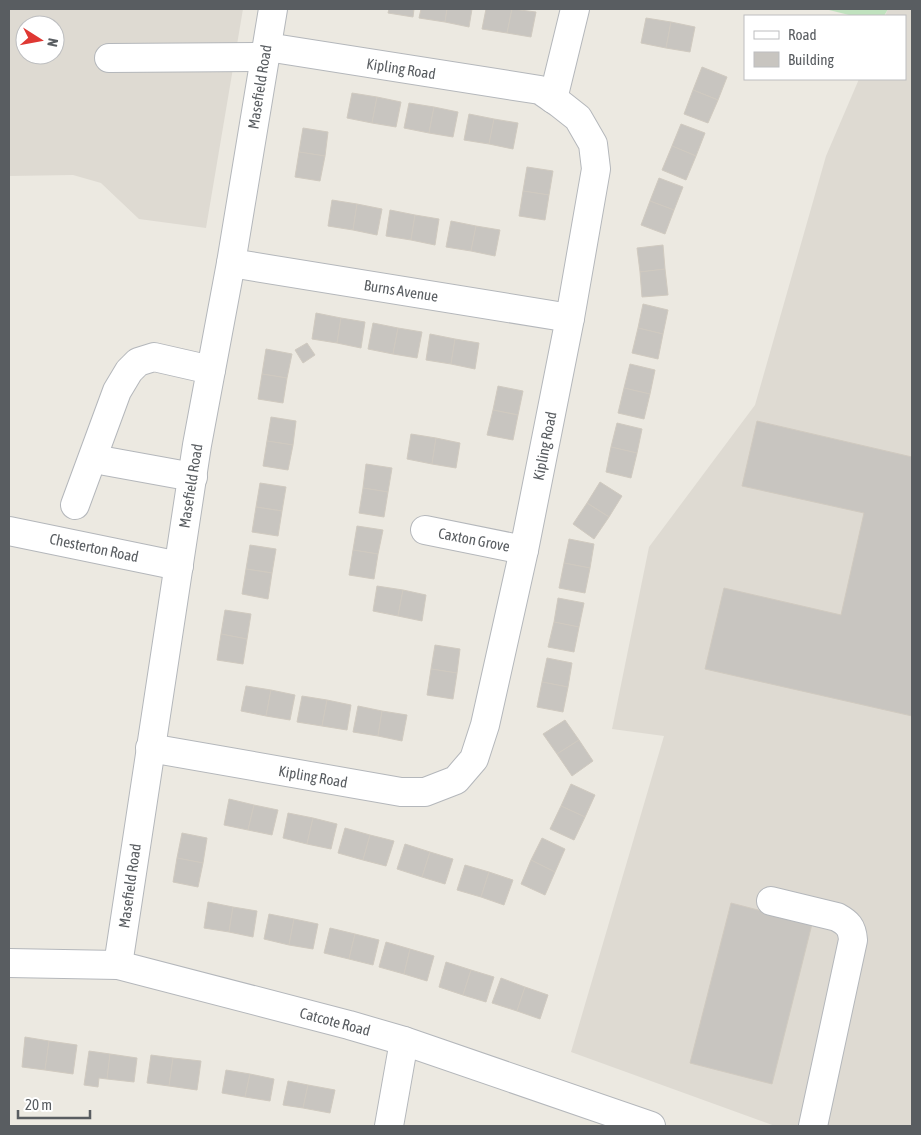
<svg xmlns="http://www.w3.org/2000/svg" width="921" height="1135" viewBox="0 0 921 1135" font-family="'Asap Condensed',sans-serif">
  <style>
    .education { fill: #dedad2; fill-rule: evenodd }
    .green { fill: #c0e2be }
    .building { fill: #c8c5c0; stroke: #d0cac0 }
    .lines { fill: none; stroke-linecap: round; stroke-linejoin: round }
    .minor-casing { stroke: #b4b7bb; stroke-width: 30 }
    .minor { stroke: #fff; stroke-width: 28 }
    .labels { text-anchor: middle; stroke-width: 5; stroke-linejoin: round; paint-order: stroke }
    .street-label { font-size: 15px; fill: #595d61; stroke: #fff }
  </style>
  <rect width="100%" height="100%" fill="#ece9e1"/>
  <g class="education">
    <path d="M9 9H243L206 228 139 219 101 183 73 175 9 176ZM25 25H55V55H25Z"/>
    <polygon points="888,9 912,9 912,1126 775,1126 571,1052 664,736 612,729 649,547 755,405 826,156 859,79 905,79 905,16 885,16"/>
  </g>
  <polygon class="green" points="825,9 888,9 884,16 853,16"/>
  <g class="building">
    <polygon points="389,9 414,9 413,17 388,13"/>
    <polygon points="421,9 447,9 445,22 419,18"/>
    <polygon points="447,9 472,9 469,27 445,22"/>
    <polygon points="486,9 512,9 507,33 482,29"/>
    <polygon points="512,9 536,12 531,37 507,33"/>
    <polygon points="646,18 671,22 666,48 641,43"/>
    <polygon points="671,22 695,27 690,52 666,48"/>
    <polygon points="702,67 727,77 718,100 693,90"/>
    <polygon points="693,90 718,100 708,123 684,114"/>
    <polygon points="352,93 377,97 372,123 347,118"/>
    <polygon points="377,97 401,102 396,127 372,123"/>
    <polygon points="409,103 434,107 429,133 404,128"/>
    <polygon points="434,107 458,112 453,137 429,133"/>
    <polygon points="469,114 494,119 489,144 464,140"/>
    <polygon points="494,119 518,123 513,149 489,144"/>
    <polygon points="681,124 705,133 696,156 672,146"/>
    <polygon points="303,128 328,132 325,156 299,152"/>
    <polygon points="672,146 696,156 686,180 662,170"/>
    <polygon points="299,152 325,156 320,181 295,177"/>
    <polygon points="527,167 553,171 549,195 523,191"/>
    <polygon points="659,178 683,187 674,210 650,201"/>
    <polygon points="523,191 549,195 545,220 519,216"/>
    <polygon points="332,200 357,204 353,230 328,226"/>
    <polygon points="650,201 674,210 665,234 641,225"/>
    <polygon points="357,204 382,209 377,235 353,230"/>
    <polygon points="390,210 415,215 411,240 386,236"/>
    <polygon points="415,215 439,219 435,245 411,240"/>
    <polygon points="451,221 476,226 471,251 446,247"/>
    <polygon points="476,226 500,230 495,256 471,251"/>
    <polygon points="663,245 665,269 640,272 637,248"/>
    <polygon points="665,269 668,295 642,297 640,272"/>
    <polygon points="643,304 668,310 663,334 638,328"/>
    <polygon points="316,313 341,318 337,343 312,339"/>
    <polygon points="341,318 365,322 361,348 337,343"/>
    <polygon points="373,323 398,328 393,354 368,349"/>
    <polygon points="398,328 422,332 417,358 393,354"/>
    <polygon points="638,328 663,334 658,359 632,353"/>
    <polygon points="430,334 455,339 451,364 426,360"/>
    <polygon points="455,339 479,343 475,369 451,364"/>
    <polygon points="307,343 315,355 303,363 295,350"/>
    <polygon points="266,349 292,354 287,378 262,374"/>
    <polygon points="630,364 655,370 650,394 624,388"/>
    <polygon points="262,374 287,378 283,403 258,399"/>
    <polygon points="498,386 523,391 518,415 493,410"/>
    <polygon points="624,388 650,394 644,419 618,413"/>
    <polygon points="493,410 518,415 513,440 487,435"/>
    <polygon points="271,417 296,421 293,445 267,441"/>
    <polygon points="757,421 912,457 912,716 705,669 724,588 841,615 864,513 742,486"/>
    <polygon points="617,423 642,429 637,453 611,447"/>
    <polygon points="411,434 436,438 432,464 407,459"/>
    <polygon points="436,438 460,443 456,468 432,464"/>
    <polygon points="267,441 293,445 288,470 263,466"/>
    <polygon points="611,447 637,453 631,478 606,472"/>
    <polygon points="366,464 392,468 388,492 363,488"/>
    <polygon points="600,482 622,496 609,517 587,503"/>
    <polygon points="260,483 286,487 282,511 256,507"/>
    <polygon points="363,488 388,492 384,517 359,513"/>
    <polygon points="587,503 609,517 594,539 573,524"/>
    <polygon points="256,507 282,511 278,536 252,532"/>
    <polygon points="357,526 383,530 378,554 353,550"/>
    <polygon points="569,539 594,544 590,568 564,563"/>
    <polygon points="250,545 276,549 272,573 246,569"/>
    <polygon points="353,550 378,554 374,579 349,575"/>
    <polygon points="564,563 590,568 585,593 559,588"/>
    <polygon points="246,569 272,573 268,599 242,594"/>
    <polygon points="377,586 403,590 398,616 373,611"/>
    <polygon points="403,590 426,595 422,621 398,616"/>
    <polygon points="558,598 584,603 579,627 554,622"/>
    <polygon points="225,610 251,614 247,639 221,634"/>
    <polygon points="554,622 579,627 574,652 548,647"/>
    <polygon points="221,634 247,639 243,664 217,660"/>
    <polygon points="435,645 460,649 457,673 431,669"/>
    <polygon points="547,658 572,663 568,687 542,682"/>
    <polygon points="431,669 457,673 453,699 427,695"/>
    <polygon points="542,682 568,687 563,712 537,707"/>
    <polygon points="246,686 271,690 266,716 241,711"/>
    <polygon points="271,690 295,695 290,720 266,716"/>
    <polygon points="302,696 327,700 322,726 297,722"/>
    <polygon points="327,700 351,705 347,730 322,726"/>
    <polygon points="358,706 382,711 378,736 353,732"/>
    <polygon points="382,711 407,715 402,741 378,736"/>
    <polygon points="565,720 579,740 557,754 543,734"/>
    <polygon points="579,740 593,761 572,776 557,754"/>
    <polygon points="571,784 595,795 585,817 561,806"/>
    <polygon points="229,799 254,805 248,830 224,825"/>
    <polygon points="254,805 278,810 272,835 248,830"/>
    <polygon points="561,806 585,817 574,840 550,829"/>
    <polygon points="288,813 313,818 307,844 283,838"/>
    <polygon points="313,818 337,824 331,849 307,844"/>
    <polygon points="345,828 370,835 363,860 338,853"/>
    <polygon points="182,833 207,838 203,863 177,858"/>
    <polygon points="370,835 394,841 386,866 363,860"/>
    <polygon points="542,838 565,849 555,872 531,860"/>
    <polygon points="405,844 430,852 422,877 397,869"/>
    <polygon points="430,852 453,859 445,884 422,877"/>
    <polygon points="177,858 203,863 198,887 173,882"/>
    <polygon points="531,860 555,872 545,895 521,884"/>
    <polygon points="465,865 489,872 481,897 457,890"/>
    <polygon points="489,872 513,880 504,905 481,897"/>
    <polygon points="208,902 233,907 229,932 204,928"/>
    <polygon points="731,903 812,924 772,1084 690,1063"/>
    <polygon points="233,907 257,911 253,937 229,932"/>
    <polygon points="269,914 294,919 289,945 264,939"/>
    <polygon points="294,919 318,924 313,949 289,945"/>
    <polygon points="330,928 355,934 349,959 324,953"/>
    <polygon points="355,934 379,940 373,965 349,959"/>
    <polygon points="386,942 410,949 404,974 379,967"/>
    <polygon points="410,949 434,956 427,981 404,974"/>
    <polygon points="446,962 471,970 463,995 439,987"/>
    <polygon points="471,970 494,977 486,1002 463,995"/>
    <polygon points="501,978 525,987 517,1011 492,1003"/>
    <polygon points="525,987 548,995 540,1019 517,1011"/>
    <polygon points="25,1037 49,1041 45,1070 22,1067"/>
    <polygon points="49,1041 77,1045 73,1074 45,1070"/>
    <polygon points="89,1051 110,1054 107,1079 99,1078 98,1087 84,1085"/>
    <polygon points="110,1054 137,1058 134,1082 107,1079"/>
    <polygon points="151,1055 173,1058 169,1086 147,1083"/>
    <polygon points="173,1058 201,1061 197,1090 169,1086"/>
    <polygon points="226,1070 250,1074 245,1097 222,1093"/>
    <polygon points="250,1074 274,1079 270,1101 245,1097"/>
    <polygon points="288,1081 308,1085 303,1108 283,1105"/>
    <polygon points="308,1085 335,1090 330,1113 303,1108"/>
  </g>
  <g class="lines">
    <g class="minor-casing">
      <g id="minor">
        <polyline points="109,58 265,57"/>
        <polyline points="553,99 575,9"/>
        <polyline points="231,263 570,318"/>
        <polyline points="105,461 193,477"/>
        <polyline points="75,505 117,391 129,371 138,362 154,357 211,370"/>
        <polyline points="425,530 524,550"/>
        <polyline points="9,531 179,566"/>
        <polyline points="150,748 401,792 425,792 456,780 474,759 485,725 524,550 570,318 596,169 593,144 578,118 559,103 540,90 267,47"/>
        <path d="M771 901 837 917C848 923 852 927 853 940L813 1126"/>
        <polyline points="9,963 118,965 349,1025 404,1041 651,1126"/>
        <polyline points="118,965 197,445 231,263 273,9"/>
        <polyline points="389,1126 404,1041"/>
      </g>
    </g>
    <use href="#minor" class="minor"/>
  </g>
  <g class="labels">
    <g class="street-label">
      <text transform="translate(401 69) rotate(9)" y="5">Kipling Road</text>
      <text transform="translate(260 87) rotate(-81)" y="5">Masefield Road</text>
      <text transform="translate(401 291) rotate(9)" y="5">Burns Avenue</text>
      <text transform="translate(545 446) rotate(-79)" y="5">Kipling Road</text>
      <text transform="translate(191 486) rotate(-81)" y="5">Masefield Road</text>
      <text transform="translate(474 540) rotate(11)" y="5">Caxton Grove</text>
      <text transform="translate(94 548) rotate(12)" y="5">Chesterton Road</text>
      <text transform="translate(313 777) rotate(10)" y="5">Kipling Road</text>
      <text transform="translate(130 886) rotate(-82)" y="5">Masefield Road</text>
      <text transform="translate(335 1022) rotate(15)" y="5">Catcote Road</text>
    </g>
  </g>
  <rect width="921" height="1135" fill="none" stroke="#595d61" stroke-width="20"/>
  <rect x="744" y="15" width="162" height="65" fill="#ffffff" stroke="#bdbec0"/>
  <rect x="754" y="31" width="25" height="8" fill="#ffffff" stroke="#bdbec0"/>
  <text x="788" y="40" font-size="15" fill="#595d61">Road</text>
  <rect x="754" y="52" width="25" height="15" fill="#c8c5c0" stroke="#bdbec0"/>
  <text x="788" y="65" font-size="15" fill="#595d61">Building</text>
  <g transform="translate(40 40) rotate(101)"><circle r="24" fill="#ffffff" stroke="#bdbec0"/>
  <path d="M0-4L9 19L0 12L-9 19Z" fill="#df3833"/>
  <text y="-8" font-size="14" font-weight="bold" text-anchor="middle" fill="#595d61">N</text>
  </g>
  <path d="M18 1110v8h72v-8" fill="none" stroke="#595d61" stroke-width="2.5"/>
  <text x="25" y="1110" font-size="15" fill="#595d61" stroke="#ffffff" stroke-width="4" paint-order="stroke">20 m</text>
</svg>
